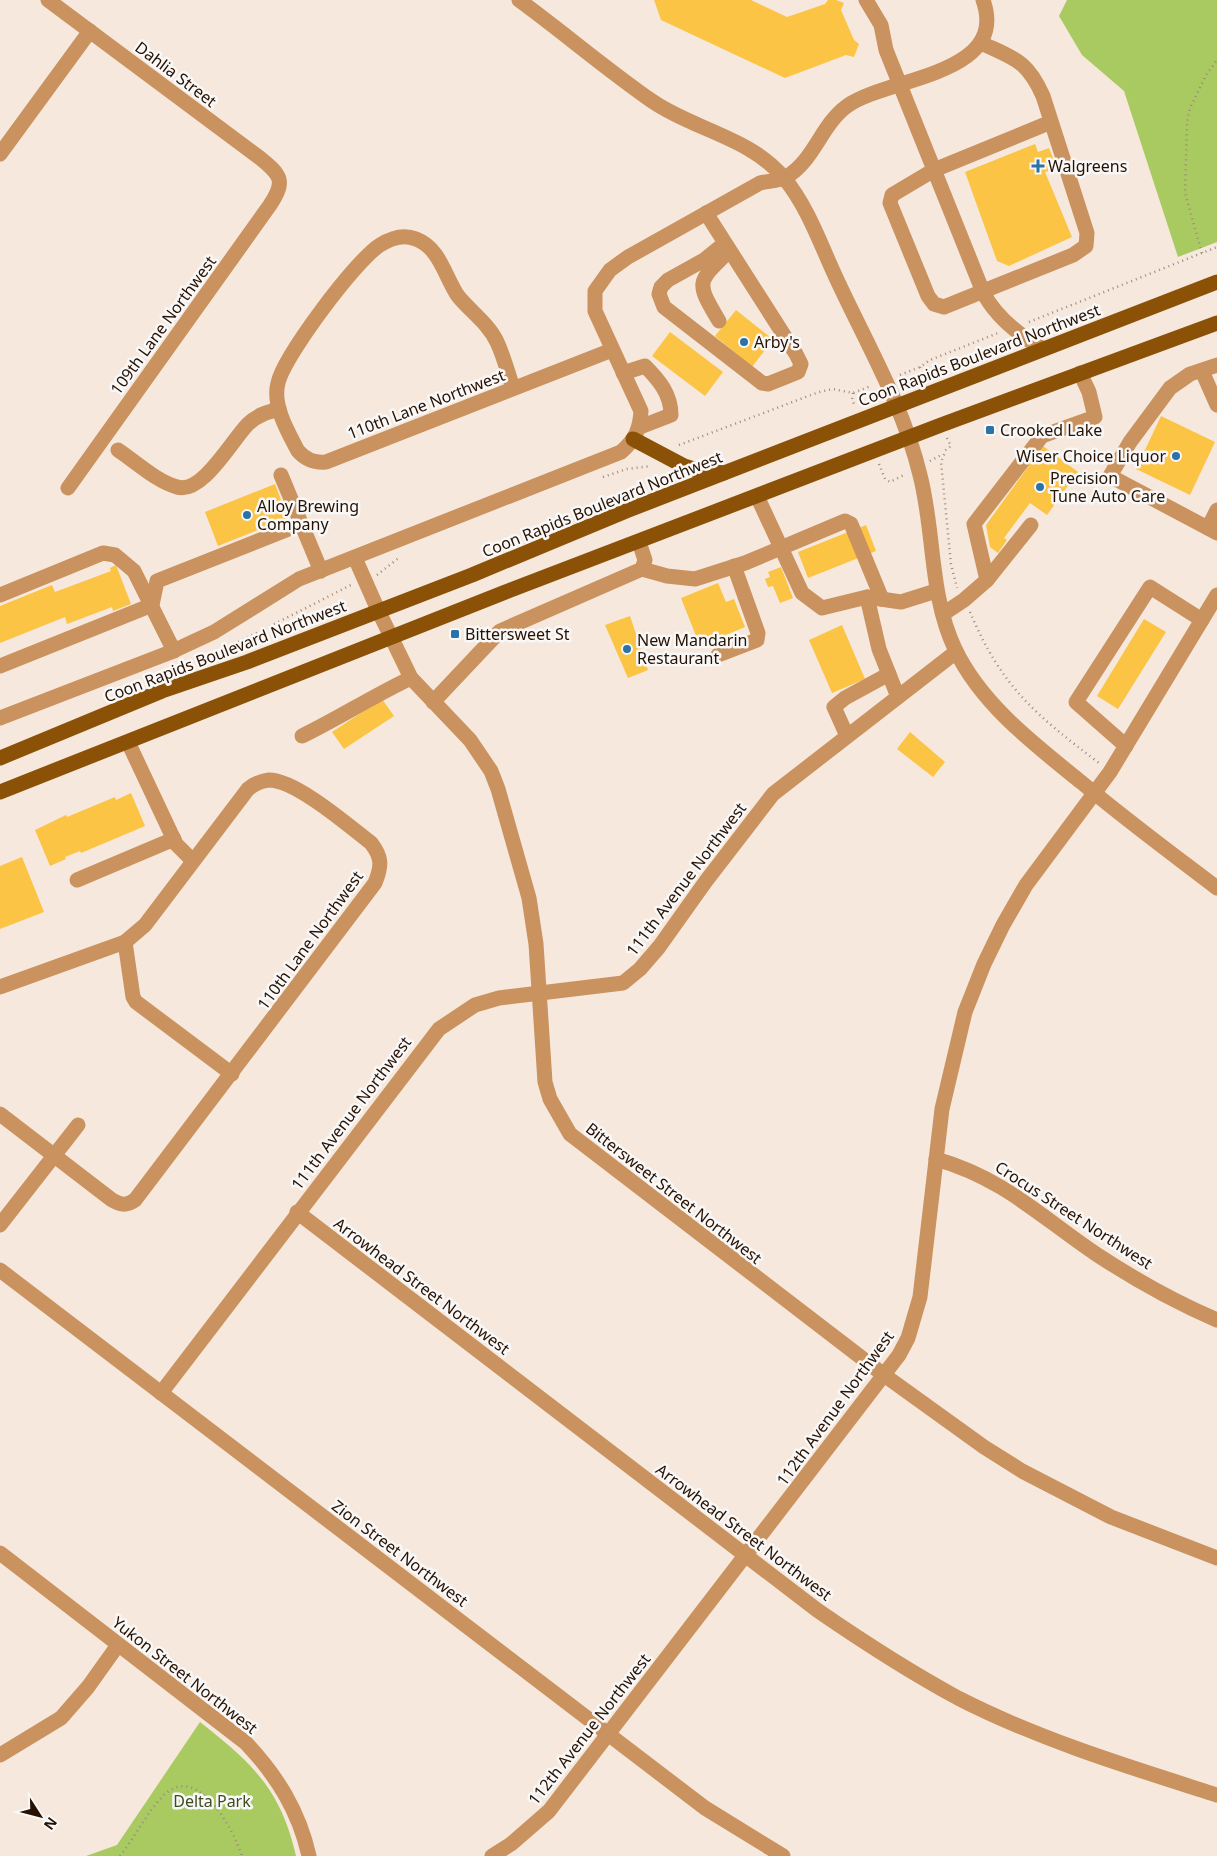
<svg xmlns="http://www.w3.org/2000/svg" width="1217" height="1856" viewBox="0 0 1217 1856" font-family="'Noto Sans',sans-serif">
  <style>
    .green { fill: #a9ca60 }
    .building { fill: #fcc444 }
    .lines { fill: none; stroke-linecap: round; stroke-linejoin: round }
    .path { stroke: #9c8a7c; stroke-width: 2.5; stroke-dasharray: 1 4; stroke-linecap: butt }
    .minor { stroke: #c9925e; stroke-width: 15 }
    .major { stroke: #8a5107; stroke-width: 15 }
    .poi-dot { fill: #2b73a7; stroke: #f8f8f8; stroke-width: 2 }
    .labels { text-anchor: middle; stroke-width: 5; stroke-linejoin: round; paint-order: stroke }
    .street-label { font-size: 16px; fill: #281100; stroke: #f8f8f8 }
    .poi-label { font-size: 16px; fill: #281100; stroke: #f8f8f8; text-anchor: start }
    .park-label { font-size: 16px; fill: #3e4c1d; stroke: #f8f8f8 }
  </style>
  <rect width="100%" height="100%" fill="#f6e8dd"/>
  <g class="green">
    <polygon points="1067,0 1217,0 1217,242 1178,257 1124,91 1082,55 1059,16"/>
    <path d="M200 1722C251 1762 281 1789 296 1856H86L117 1845Z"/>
  </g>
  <g class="building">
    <polygon points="654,0 751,0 787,17 825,4 828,0 836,0 844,3 841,10 854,40 859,44 854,57 846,55 785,78 661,20"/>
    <polygon points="1035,144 1038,152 1049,148 1057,168 1045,172 1072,237 1009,266 997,261 965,172"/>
    <polygon points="736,310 770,337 762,348 765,350 752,367 715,336"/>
    <polygon points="670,332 723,372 705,396 652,356"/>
    <polygon points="1161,416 1215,442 1190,495 1136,469"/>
    <polygon points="1043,446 1078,472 1047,515 1030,503 1004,538 1007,540 998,553 990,547 986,525"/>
    <polygon points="275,484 288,518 218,546 205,512"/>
    <polygon points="866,525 876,551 808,578 798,552"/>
    <polygon points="116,565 131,604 113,611 112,607 67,624 65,617 0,643 0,606 52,585 55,592 111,571 110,568"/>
    <polygon points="781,567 793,598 780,603 773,586 768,587 765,579 770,577 768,572"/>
    <polygon points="718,583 726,602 734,599 745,627 700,646 681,598"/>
    <polygon points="630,616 648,670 628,678 605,625"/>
    <polygon points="1144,619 1166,632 1118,709 1097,696"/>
    <polygon points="842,625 865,679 832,693 809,640"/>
    <polygon points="382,699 394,716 344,749 332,732"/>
    <polygon points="910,732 945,762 933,777 897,749"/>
    <polygon points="131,793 145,826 81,853 80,851 65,857 66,859 50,866 35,830 66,815 67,817 115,797 116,800"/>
    <polygon points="22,857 44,912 0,929 0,866"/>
  </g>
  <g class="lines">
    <g class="path">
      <polyline points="1202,253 1185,193 1187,123 1190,108 1206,75 1217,60"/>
      <polyline points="1029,322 1217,247"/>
      <polyline points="920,367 924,380"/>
      <polyline points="900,375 920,367 930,360 998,333"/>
      <polyline points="853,393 852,400 855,406"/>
      <polyline points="947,438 951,446 946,450 941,462 951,564 957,588"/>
      <polyline points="679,445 819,392 833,389 853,393 871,386"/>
      <polyline points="930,461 943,454"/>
      <polyline points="879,464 885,479 890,482 906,474"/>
      <polyline points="603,477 627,469 651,466"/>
      <polyline points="377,575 400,557"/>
      <path d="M970 612C1002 688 1036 715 1099 763"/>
      <polyline points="470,629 484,627"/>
      <polyline points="169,671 241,641 351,585"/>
      <path d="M120 1856C135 1837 146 1814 162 1797 197 1760 233 1829 242 1856"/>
    </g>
    <g class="minor">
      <path d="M48 0 260 158C281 175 286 181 270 205L68 488"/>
      <path d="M519 0C564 33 606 69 652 101 694 130 750 137 784 178 809 208 822 249 839 284 868 346 904 408 920 475 935 533 929 594 955 649 981 704 1035 745 1081 782 1125 819 1171 853 1217 888"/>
      <path d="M866 0 881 25 886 50 983 292C995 316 1019 335 1043 349"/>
      <path d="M981 43C1015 59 1027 60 1043 96L1087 233 1086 246 1073 255 944 307 934 304 928 296 890 203 892 195 934 170 1051 122"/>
      <polyline points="0,154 90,31"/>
      <polyline points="706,213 796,354 801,364 798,372 768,384 762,383 664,307 659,294 661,287 668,280 704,260 725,243"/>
      <path d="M719 321C696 282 696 283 729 251"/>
      <polyline points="1217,365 1190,374 1170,388 1130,442 1110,476 1217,533"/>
      <polyline points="1202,371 1217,405"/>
      <path d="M623 373 645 366C659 380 671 394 671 415L640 427"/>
      <path d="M513 388C508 373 504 357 497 342 489 324 470 311 458 296 445 277 440 248 416 239 404 234 391 238 380 245 356 260 284 356 278 383 272 405 288 432 298 451 306 460 314 463 326 462L612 350"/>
      <path d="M118 450C136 462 156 481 177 487 202 495 232 440 248 424 257 415 268 412 279 409"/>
      <polyline points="281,475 321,571"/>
      <polyline points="757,496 802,593 822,608 867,597 901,602 936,591"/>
      <polyline points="1208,528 1217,510"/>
      <polyline points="355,558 378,610 411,678 470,740 491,771 498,789 529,898 536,944 545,1082 550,1099 570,1134 884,1375 984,1447 1022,1471 1111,1517 1217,1558"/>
      <polyline points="642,569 667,576 695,579 745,563 845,521 851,524 882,599"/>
      <polyline points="987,580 1031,525"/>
      <polyline points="0,595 103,553 115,555 134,571 174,651"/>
      <polyline points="867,597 879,649 898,697"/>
      <polyline points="943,614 964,600 987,580 974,524 1042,436 1095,417 1089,392 1080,373"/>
      <polyline points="718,655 757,640 758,633 734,566"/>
      <polyline points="0,666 152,605 157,581 301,524"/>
      <polyline points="433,702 500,631 642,569 645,560 639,542"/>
      <path d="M0 718 171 652 214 632 299 579 621 452C635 440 640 429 641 411L595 311V291L610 270 628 257 760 183C768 181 779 181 786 177 814 161 821 125 847 106 887 77 1010 76 983 0"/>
      <path d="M302 736C339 718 373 696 411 678"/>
      <polyline points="847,736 834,707 845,698 889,674"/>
      <polyline points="128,742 176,844 192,860"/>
      <polyline points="1126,746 1076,702 1150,587 1202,620"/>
      <polyline points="77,880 174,839"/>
      <polyline points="125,942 133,997 136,1002 232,1074"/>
      <path d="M0 987 125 942 145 925 248 789C254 784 260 781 269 780 296 780 349 826 371 843 382 857 382 866 375 883L135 1200C126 1206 121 1205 112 1200L0 1114"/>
      <path d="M936 1159C1003 1178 1041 1217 1096 1254 1134 1279 1175 1302 1217 1320"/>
      <path d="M297 1212 817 1610C862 1641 910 1672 958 1698 1040 1740 1129 1767 1217 1795"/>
      <polyline points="0,1225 78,1125"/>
      <polyline points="0,1270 705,1808 783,1856"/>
      <polyline points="161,1393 439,1029 475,1005 499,998 623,983 640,969 659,947 706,881 773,794 956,652"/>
      <path d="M0 1553 246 1743C277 1776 299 1811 309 1856"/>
      <polyline points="0,1755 61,1718 88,1687 118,1645"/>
      <polyline points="492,1856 511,1844 549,1811 899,1355 908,1338 920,1297 942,1109 965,1012 984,964 1003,925 1026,885 1110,772 1217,595"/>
    </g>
    <g class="major">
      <polyline points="633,439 684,466 697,470 724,473"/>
      <polyline points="0,758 162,691 247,662 472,575 626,511 1217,282"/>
      <polyline points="0,792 503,593 941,425 1217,323"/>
    </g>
  </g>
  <g class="poi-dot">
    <path d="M1035.5 158.5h5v5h5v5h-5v5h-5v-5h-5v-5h5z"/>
    <circle cx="744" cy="342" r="5"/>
    <rect x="985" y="425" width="10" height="10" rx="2.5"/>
    <circle cx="1176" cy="456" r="5"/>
    <circle cx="1040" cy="487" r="5"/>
    <circle cx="247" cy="515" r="5"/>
    <rect x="450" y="629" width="10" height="10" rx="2.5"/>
    <circle cx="627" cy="649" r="5"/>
  </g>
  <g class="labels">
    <g class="street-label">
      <text transform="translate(176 74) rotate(37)" y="6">Dahlia Street</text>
      <text transform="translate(163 325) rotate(-54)" y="6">109th Lane Northwest</text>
      <text transform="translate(979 355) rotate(-21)" y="6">Coon Rapids Boulevard Northwest</text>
      <text transform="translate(426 404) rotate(-21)" y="6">110th Lane Northwest</text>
      <text transform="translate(602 504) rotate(-22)" y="6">Coon Rapids Boulevard Northwest</text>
      <text transform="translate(225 651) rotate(-21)" y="6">Coon Rapids Boulevard Northwest</text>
      <text transform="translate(686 879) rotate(-53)" y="6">111th Avenue Northwest</text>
      <text transform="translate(310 940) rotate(-54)" y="6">110th Lane Northwest</text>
      <text transform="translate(351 1113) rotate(-53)" y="6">111th Avenue Northwest</text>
      <text transform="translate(674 1193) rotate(38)" y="6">Bittersweet Street Northwest</text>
      <text transform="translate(1074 1215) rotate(33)" y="6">Crocus Street Northwest</text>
      <text transform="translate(422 1286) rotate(37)" y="6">Arrowhead Street Northwest</text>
      <text transform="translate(835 1408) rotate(-54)" y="6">112th Avenue Northwest</text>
      <text transform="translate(744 1532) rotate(37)" y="6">Arrowhead Street Northwest</text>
      <text transform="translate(400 1553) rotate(37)" y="6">Zion Street Northwest</text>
      <text transform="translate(185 1675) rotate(38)" y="6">Yukon Street Northwest</text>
      <text transform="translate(589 1729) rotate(-52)" y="6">112th Avenue Northwest</text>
    </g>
    <g class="poi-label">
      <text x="1048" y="172">Walgreens</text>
      <text x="754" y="348">Arby's</text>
      <text x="1000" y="436">Crooked Lake</text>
      <text x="1166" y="462" text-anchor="end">Wiser Choice Liquor</text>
      <text x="1050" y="484">Precision<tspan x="1050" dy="18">Tune Auto Care</tspan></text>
      <text x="257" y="512">Alloy Brewing<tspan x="257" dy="18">Company</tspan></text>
      <text x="465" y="640">Bittersweet St</text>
      <text x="637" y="646">New Mandarin<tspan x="637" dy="18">Restaurant</tspan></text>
    </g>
    <g class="park-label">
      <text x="212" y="1807">Delta Park</text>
    </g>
  </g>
  <g transform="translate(40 1816) rotate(126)" stroke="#f8f8f8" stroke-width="4" paint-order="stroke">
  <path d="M0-4L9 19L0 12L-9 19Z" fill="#281100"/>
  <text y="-8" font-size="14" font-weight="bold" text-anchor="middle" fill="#281100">N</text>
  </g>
</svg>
